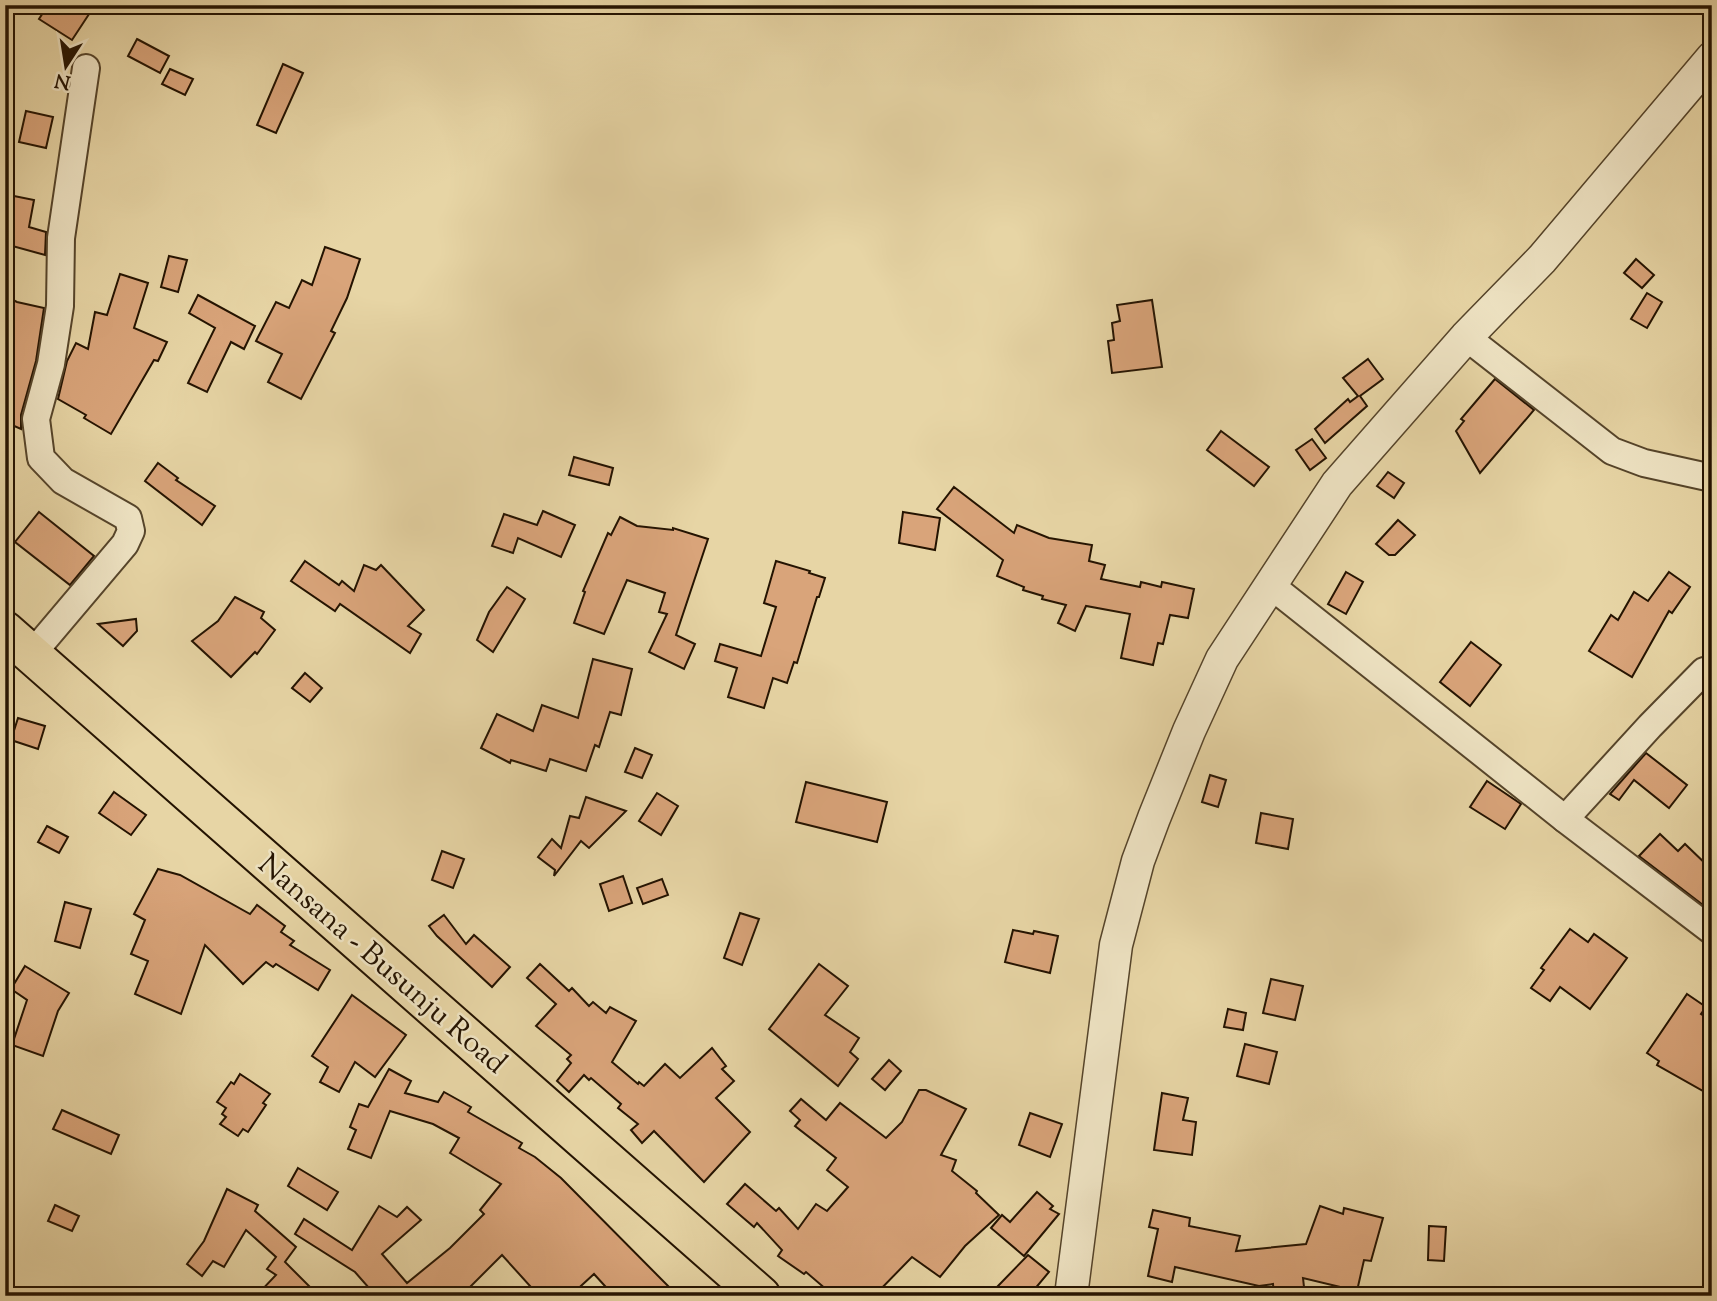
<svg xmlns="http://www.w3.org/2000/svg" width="1717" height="1301" viewBox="0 0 1717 1301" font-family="'Sorts Mill Goudy',serif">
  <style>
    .building { fill: #d9a47a; stroke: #241301; stroke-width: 2 }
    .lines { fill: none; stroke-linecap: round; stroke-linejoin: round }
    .minor-casing { stroke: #55442a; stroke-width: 30 }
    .tertiary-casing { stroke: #55442a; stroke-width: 35 }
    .primary-casing { stroke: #241301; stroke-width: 42 }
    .minor { stroke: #efe4c4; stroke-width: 26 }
    .tertiary { stroke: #efe4c4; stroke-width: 32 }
    .primary { stroke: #e7d5a5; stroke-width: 38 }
    .labels { text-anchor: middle; stroke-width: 5; stroke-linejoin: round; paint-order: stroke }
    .street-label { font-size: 30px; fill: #241301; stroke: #efe4c4 }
  </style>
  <rect width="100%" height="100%" fill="#e7d5a5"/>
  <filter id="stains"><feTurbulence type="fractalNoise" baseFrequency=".00286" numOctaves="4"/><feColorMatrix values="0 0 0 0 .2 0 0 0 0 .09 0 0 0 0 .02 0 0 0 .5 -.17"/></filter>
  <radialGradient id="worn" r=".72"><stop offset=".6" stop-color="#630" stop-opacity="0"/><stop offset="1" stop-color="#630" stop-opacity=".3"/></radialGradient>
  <g class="building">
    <polygon points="48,5 95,5 72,40 39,19"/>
    <polygon points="137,39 169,56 160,73 128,56"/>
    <polygon points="283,64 303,73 276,133 257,125"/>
    <polygon points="170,69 193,79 185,95 162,84"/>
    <polygon points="26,111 53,117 46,148 19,142"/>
    <polygon points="9,195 34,200 29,227 46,232 45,255 5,244 5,216"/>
    <polygon points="325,247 360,259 347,298 331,331 335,333 301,399 268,382 282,354 256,341 276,302 289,308 302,280 312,285"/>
    <polygon points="169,256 187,260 178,292 161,287"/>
    <polygon points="1636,259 1654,275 1642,288 1624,273"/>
    <polygon points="120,274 148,283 134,328 167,342 158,361 154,360 111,434 84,418 86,415 58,399 67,361 76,343 88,349 95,312 107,315"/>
    <polygon points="1647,293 1662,302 1647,328 1631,319"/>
    <polygon points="198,295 255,326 244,349 231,342 207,392 188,383 215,328 189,313"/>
    <polygon points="5,296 17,302 44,308 36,361 21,415 21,429 5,422"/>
    <polygon points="1152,300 1162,367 1112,373 1108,341 1114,340 1112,323 1120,321 1117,305"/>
    <polygon points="1368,359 1383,379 1360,396 1367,406 1325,443 1315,429 1348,399 1350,402 1358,396 1343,378"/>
    <polygon points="1495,379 1534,410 1480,473 1456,431 1464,421 1461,419"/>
    <polygon points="1221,431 1269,467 1254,486 1207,450"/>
    <polygon points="1312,439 1326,458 1310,470 1296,450"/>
    <polygon points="574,457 613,468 609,485 569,475"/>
    <polygon points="158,463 178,478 176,480 215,506 202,525 145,481"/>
    <polygon points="1388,472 1404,483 1394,498 1377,486"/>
    <polygon points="954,487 1014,533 1017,525 1049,538 1092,545 1089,561 1105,565 1101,579 1140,587 1141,582 1161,587 1162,582 1194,589 1188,618 1170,615 1163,644 1158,643 1153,665 1121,658 1130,614 1086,606 1075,631 1058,623 1066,605 1042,599 1043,596 1023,590 1024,587 997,576 1003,560 937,509"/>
    <polygon points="543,511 575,525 561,557 518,538 513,553 492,546 504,514 537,525"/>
    <polygon points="39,512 94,556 70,585 15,542"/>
    <polygon points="903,512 940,518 935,550 899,543"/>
    <polygon points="620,517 637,526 673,530 673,528 708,539 676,635 695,644 684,669 649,652 667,614 659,612 665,593 627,580 604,634 574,623 585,592 583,591 608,533 611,535"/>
    <polygon points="1398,520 1415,535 1395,555 1389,555 1376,544"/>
    <polygon points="305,561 339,585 342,581 354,591 364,565 376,570 381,565 424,610 408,626 421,634 410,653 340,604 335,611 291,581"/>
    <polygon points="776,561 810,571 809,573 825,578 819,597 817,597 797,663 794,662 787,683 773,678 764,708 728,697 737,668 715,661 720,644 761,656 776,607 764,603"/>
    <polygon points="1346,572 1363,582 1346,614 1328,604"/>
    <polygon points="1669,572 1690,587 1672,613 1669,611 1632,677 1589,651 1611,615 1618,620 1634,592 1648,601"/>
    <polygon points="507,587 525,599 493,652 477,640 489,612"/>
    <polygon points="235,597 264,612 261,618 275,630 257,654 255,652 231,677 192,641 218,621"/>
    <polygon points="136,619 137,631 123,646 98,624"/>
    <polygon points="1471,642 1501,665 1470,706 1440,682"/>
    <polygon points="593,659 632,669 621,715 610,712 599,747 595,745 586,771 550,759 546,771 511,760 510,763 481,748 497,714 533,731 542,705 578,718"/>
    <polygon points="305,673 322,688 310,702 292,688"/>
    <polygon points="18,718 45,726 38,749 11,740"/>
    <polygon points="635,748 652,755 642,778 625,772"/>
    <polygon points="1646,753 1687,785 1669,808 1634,780 1619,800 1610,794"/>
    <polygon points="1210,775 1226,780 1218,807 1202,802"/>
    <polygon points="1487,781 1521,804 1505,829 1470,807"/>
    <polygon points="806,782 887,802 877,842 796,822"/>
    <polygon points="114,792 146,815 131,835 99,813"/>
    <polygon points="657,793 678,806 661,835 639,821"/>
    <polygon points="586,797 626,811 589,848 581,841 554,876 555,870 538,857 552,839 561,848 570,816 579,818"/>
    <polygon points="1261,813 1293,819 1288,849 1256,843"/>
    <polygon points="47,826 68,837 59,853 38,842"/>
    <polygon points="1660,834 1678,851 1685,844 1712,870 1712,897 1703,905 1639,856"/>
    <polygon points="442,851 464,859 453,888 432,880"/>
    <polygon points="158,869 180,875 250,914 257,905 285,926 281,932 294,941 290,945 330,970 318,990 276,964 273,967 266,962 243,984 205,945 181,1014 135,994 148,961 131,954 145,920 134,914"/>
    <polygon points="623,876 632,903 609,911 600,884"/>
    <polygon points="662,879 668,895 643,904 637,888"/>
    <polygon points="65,902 91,909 80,948 55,941"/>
    <polygon points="740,913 759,919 742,965 724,958"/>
    <polygon points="444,915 466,944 474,935 510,967 492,987 437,936 429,926"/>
    <polygon points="1570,929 1588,942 1594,934 1627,958 1590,1009 1560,987 1550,1001 1531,988 1544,970 1541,968"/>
    <polygon points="1013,930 1033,934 1034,931 1058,936 1050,973 1005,962"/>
    <polygon points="540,964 569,991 572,988 589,1006 593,1002 606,1013 610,1007 636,1021 612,1062 638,1084 639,1082 644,1086 665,1064 680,1078 712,1048 726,1066 722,1069 734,1081 716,1098 750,1132 704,1182 654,1131 642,1143 631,1130 638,1124 618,1108 621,1104 591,1078 589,1080 584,1075 569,1092 557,1081 571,1063 567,1059 571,1055 536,1026 556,1004 527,978"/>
    <polygon points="819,964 848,986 825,1015 859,1038 850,1052 858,1059 838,1086 769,1029"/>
    <polygon points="25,966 69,993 58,1011 43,1056 12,1045 27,1000 11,989"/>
    <polygon points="1271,979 1303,986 1295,1020 1263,1013"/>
    <polygon points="1687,994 1706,1007 1701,1014 1712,1021 1712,1096 1657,1065 1659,1061 1647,1053"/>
    <polygon points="352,995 406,1035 375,1077 355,1062 339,1092 320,1082 328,1067 312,1056"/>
    <polygon points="1228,1009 1246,1013 1243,1030 1224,1027"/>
    <polygon points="1245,1044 1277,1052 1269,1084 1237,1076"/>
    <polygon points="889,1060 901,1071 885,1090 872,1079"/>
    <polygon points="389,1069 411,1081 405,1093 438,1102 444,1092 471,1107 468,1112 522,1143 519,1148 535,1157 561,1178 678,1296 614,1296 594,1274 570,1296 539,1296 502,1255 461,1296 376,1296 355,1272 295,1234 304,1219 352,1250 379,1206 397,1217 407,1207 421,1220 382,1254 407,1283 450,1248 484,1214 480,1210 501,1184 450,1153 459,1138 433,1124 390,1111 371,1158 348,1149 356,1130 350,1127 359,1104 368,1107"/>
    <polygon points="240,1074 270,1094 263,1103 266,1105 248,1132 243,1129 238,1136 220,1124 226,1117 222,1114 226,1108 217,1102 231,1082 234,1084"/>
    <polygon points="919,1090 926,1090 966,1109 941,1155 956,1160 952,1171 977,1191 976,1193 999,1215 965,1246 940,1277 912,1257 874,1296 834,1296 806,1272 804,1274 778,1256 782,1250 757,1223 754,1227 727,1204 745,1184 776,1211 779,1208 798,1229 816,1204 827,1211 848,1187 827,1170 836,1158 795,1126 800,1120 790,1111 801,1099 826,1120 840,1103 886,1138 902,1122"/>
    <polygon points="1162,1093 1188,1098 1183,1120 1196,1122 1192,1155 1154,1150"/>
    <polygon points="62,1110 119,1135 111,1154 53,1129"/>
    <polygon points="1030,1113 1062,1124 1050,1157 1019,1145"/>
    <polygon points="298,1168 338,1192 327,1210 288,1186"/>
    <polygon points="227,1189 258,1205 255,1211 296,1247 285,1262 319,1296 256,1296 276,1275 267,1269 276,1257 246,1230 224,1267 213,1261 202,1276 187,1264 204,1241"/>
    <polygon points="1037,1192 1053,1206 1050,1209 1059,1214 1024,1256 991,1228 1002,1215 1010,1222"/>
    <polygon points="55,1205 79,1216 72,1231 48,1221"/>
    <polygon points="1320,1206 1343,1214 1344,1208 1383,1218 1371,1261 1364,1260 1357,1291 1303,1278 1305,1296 1274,1296 1273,1284 1259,1286 1175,1267 1172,1282 1148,1276 1158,1229 1149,1227 1153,1210 1190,1218 1189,1226 1240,1236 1236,1251 1306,1244"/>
    <polygon points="1429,1226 1446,1227 1444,1261 1428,1260"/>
    <polygon points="1028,1255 1049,1272 1029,1296 1009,1296 998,1286"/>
  </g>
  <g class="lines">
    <g class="minor-casing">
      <g id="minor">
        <polyline points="1466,337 1612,451 1644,463 1712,478"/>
        <polyline points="1269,584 1565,819 1712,931"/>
        <polyline points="32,654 125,544 131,531 128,518 63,481 41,458 36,419 51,364 60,306 61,238 86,68"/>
        <polyline points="1565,819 1650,726 1704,671 1712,669"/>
      </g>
    </g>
    <g class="tertiary-casing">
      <polyline id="tertiary" points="1071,1296 1116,945 1138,861 1154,818 1189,731 1222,659 1337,484 1466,337 1542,259 1712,58"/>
    </g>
    <g class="primary-casing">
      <polyline id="primary" points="5,631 761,1296"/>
    </g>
    <use href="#minor" class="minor"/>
    <use href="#tertiary" class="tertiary"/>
    <use href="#primary" class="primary"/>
  </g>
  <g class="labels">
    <g class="street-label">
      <text transform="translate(383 963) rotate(41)" y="10">Nansana - Busunju Road</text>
    </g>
  </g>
  <rect width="1717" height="1301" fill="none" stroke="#e7d5a5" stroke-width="28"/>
  <rect x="7" y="7" width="1703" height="1287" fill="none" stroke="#241301" stroke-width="3.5"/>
  <rect x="14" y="14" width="1689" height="1273" fill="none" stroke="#241301" stroke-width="2"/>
  <g transform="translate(66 66) rotate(192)" stroke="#efe4c4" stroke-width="5" paint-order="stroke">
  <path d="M0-5L12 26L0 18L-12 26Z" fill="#241301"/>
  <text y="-10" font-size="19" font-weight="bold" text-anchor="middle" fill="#241301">N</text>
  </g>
  <rect width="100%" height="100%" filter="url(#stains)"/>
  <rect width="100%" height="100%" fill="url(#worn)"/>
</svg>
